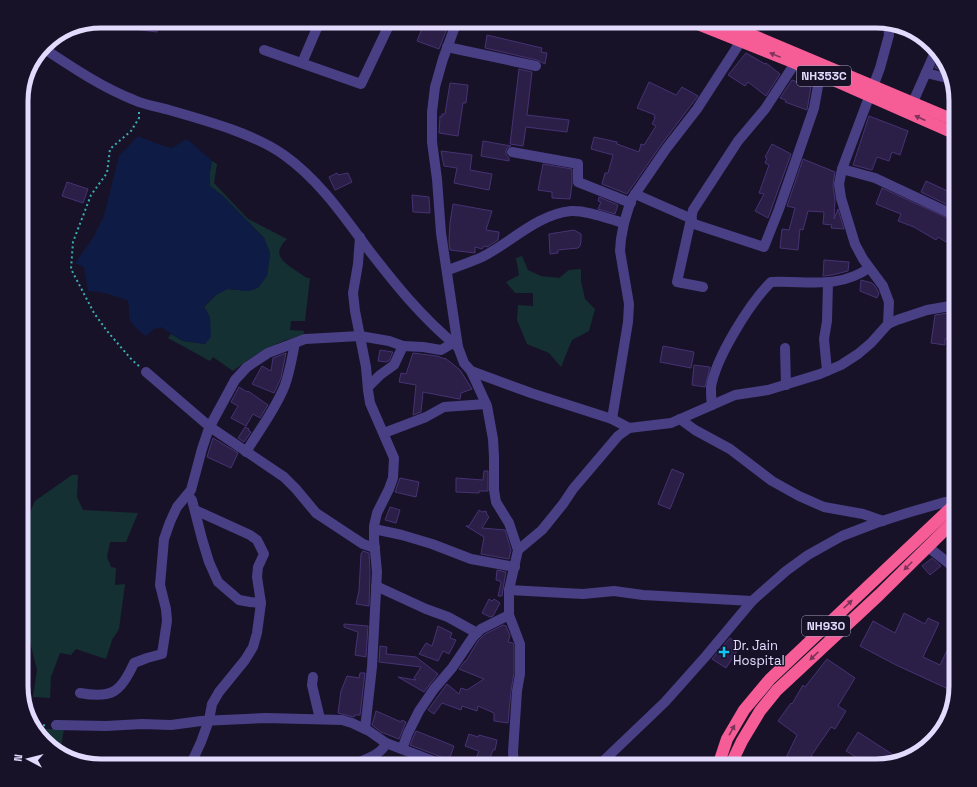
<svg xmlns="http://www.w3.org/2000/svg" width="977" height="787" viewBox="0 0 977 787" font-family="'Space Grotesk',sans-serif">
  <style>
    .green { fill: #153032 }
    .water { fill: #0e1c45 }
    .building { fill: #2b1f48; stroke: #463273 }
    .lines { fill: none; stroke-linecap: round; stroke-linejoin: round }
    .path { stroke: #37b0b5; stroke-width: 2; stroke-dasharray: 2 3; stroke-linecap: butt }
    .minor { stroke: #493f85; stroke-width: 10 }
    .highway { stroke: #f65d96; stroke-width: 12 }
    .oneway { fill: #7c345a }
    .poi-dot { fill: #11c5f2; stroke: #181228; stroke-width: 1.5 }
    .labels { text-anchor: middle; stroke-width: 3; stroke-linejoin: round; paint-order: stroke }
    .shield { fill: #181228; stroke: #a59fbd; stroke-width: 1 }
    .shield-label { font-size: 12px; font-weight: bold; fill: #e2dbfd }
    .poi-label { font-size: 13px; fill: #e2dbfd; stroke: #181228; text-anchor: start }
    .rim { fill: none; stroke: #e2dbfd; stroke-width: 5 }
  </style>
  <rect width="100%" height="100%" fill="#181228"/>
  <g class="green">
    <path d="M212 161 217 164 214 183 248 219 287 239C283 243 277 250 280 256 282 263 300 273 307 278H310L305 321H291L290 330 304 331 303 335C277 341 254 354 233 371L213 357 210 361 168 338 171 334 183 341 205 344C209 327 213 322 204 307L216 295 227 289 249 291 267 276 270 253 264 238 223 196 210 186V171Z"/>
    <polygon points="522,256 528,270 541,276 559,278 569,270 581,269 581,281 585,299 595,309 589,331 572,340 561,367 549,353 527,344 517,320 518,305 533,306 533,293 515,293 506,282 519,275 516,258"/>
    <polygon points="72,475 78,475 77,497 83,510 138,513 126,542 110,542 107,557 111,567 116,568 115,585 125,584 119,629 112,640 106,659 76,649 71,655 60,653 51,677 50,698 33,697 37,670 21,605 21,538 24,525 35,501"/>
    <polygon points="35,729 64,729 60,753 48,746"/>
  </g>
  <path class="water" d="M138 136 160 145 172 148 187 139 212 161 210 171V186L223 196 264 238 270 253 267 276 258 288 249 291 227 289 216 295 204 306 210 317 211 337 205 344 183 341 161 327 154 329 146 336C139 331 130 324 129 316 129 308 130 308 127 300L105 293 88 291 84 267 75 263 93 238 104 216 119 156Z"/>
  <g class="building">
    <polygon points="110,21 158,21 157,32 109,26"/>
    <polygon points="425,21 450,21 439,49 417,41"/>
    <polygon points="487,35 542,48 541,52 547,53 545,64 537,60 485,48"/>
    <polygon points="746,53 765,64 766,63 780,74 766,96 748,82 745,86 728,75"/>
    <polygon points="940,56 948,66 949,72 935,68"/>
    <polygon points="519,69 532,72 527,115 569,120 567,132 526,127 523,146 510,144"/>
    <polygon points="792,80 811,87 807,110 785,102 786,100 780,98"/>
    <polygon points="649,82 676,95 682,87 698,96 661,145 627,194 602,184 605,173 608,173 613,155 591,149 594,137 617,142 617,144 639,152 641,144 644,145 656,126 652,124 655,118 654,117 655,115 637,108"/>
    <polygon points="450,83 468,85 466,103 463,103 458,136 439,133 440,116 442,117 442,114 445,114"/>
    <polygon points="869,116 908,131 900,155 892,152 889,161 877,157 872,170 853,165"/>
    <polygon points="483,141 511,146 507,148 506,151 506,155 509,158 509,161 481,156"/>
    <polygon points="772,144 791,154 768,218 755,211 764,194 759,193 769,165 765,163 767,158 765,157"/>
    <polygon points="441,151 472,155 470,170 492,174 489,190 454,183 457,168 444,166"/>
    <polygon points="803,159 835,172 833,185 835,200 834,219 838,209 844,229 831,228 832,225 823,224 824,212 808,211 803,230 800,229 798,250 780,248 782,229 789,230 795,208 787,206"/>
    <polygon points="543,164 572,169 572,184 570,199 552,198 552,192 538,190"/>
    <polygon points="337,173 338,175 348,173 352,182 335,190 329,177"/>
    <polygon points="926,181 956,195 956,209 921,192"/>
    <polygon points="67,182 88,189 83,203 62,196"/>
    <polygon points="882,188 956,222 946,242 938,237 936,240 914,227 898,221 901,214 876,204"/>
    <polygon points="412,195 429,197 430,213 413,212"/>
    <polygon points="599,197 618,205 615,214 598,209 601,202 598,201"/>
    <polygon points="453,204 492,211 486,230 499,232 498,240 487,247 484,246 482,249 475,247 475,253 450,250 449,241 450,223"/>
    <polygon points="574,230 581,234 581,241 580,246 578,248 558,250 558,253 550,254 549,234"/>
    <polygon points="824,260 849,262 848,271 832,275 823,276"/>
    <polygon points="861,280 872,283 875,286 879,293 877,298 860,291"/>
    <polygon points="955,312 953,328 956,325 956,339 945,339 945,345 931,343 935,315"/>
    <polygon points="663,346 694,352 691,368 660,362"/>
    <polygon points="380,350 393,352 389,361 386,362 378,361"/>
    <polygon points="286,353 281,378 274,393 252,384 262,366 271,371 273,358"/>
    <polygon points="413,353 437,356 445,359 445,358 460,370 472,389 461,393 460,399 459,399 423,392 421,412 413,415 416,385 399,382 401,373 406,374"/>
    <polygon points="694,365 710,367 705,387 692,385"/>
    <polygon points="239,387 247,392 248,391 268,405 260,418 253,414 246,426 231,418 238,406 231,402"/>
    <polygon points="245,427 249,429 248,430 251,432 244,442 238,438"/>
    <polygon points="213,438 238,453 231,468 207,457"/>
    <polygon points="672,469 684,474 670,509 658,504"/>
    <polygon points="484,471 488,471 488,491 479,491 479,493 456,492 456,478 483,480"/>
    <polygon points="400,478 419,482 416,497 395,492"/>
    <polygon points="390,507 400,510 396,523 385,520"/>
    <polygon points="479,510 482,512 486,511 487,515 489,517 482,528 505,530 511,550 509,559 481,554 484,537 466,526 469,526"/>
    <polygon points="363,551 369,553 370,572 369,606 356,604 359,591 361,554"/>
    <polygon points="932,558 941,566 930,575 922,566"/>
    <polygon points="497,570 506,572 503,589 502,596 498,596 501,583 500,581 496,580"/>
    <polygon points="489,599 492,601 494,599 500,603 493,616 490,617 482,613"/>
    <polygon points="904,613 925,624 928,618 939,623 923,657 940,665 956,632 956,686 955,692 896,665 860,646 873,621 895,633"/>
    <polygon points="344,624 368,626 366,657 355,655 358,632 344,627"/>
    <polygon points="503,625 506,626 510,636 508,642 513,643 514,645 514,673 511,691 508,723 494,721 494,713 478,706 477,711 462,706 461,710 442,703 434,714 428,710 447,684 459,694 461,688 467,690 484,679 459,669 465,661 466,661 478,641 485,634"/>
    <polygon points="438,626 452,633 450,638 456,640 449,654 443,651 438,661 419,654 426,643 432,646"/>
    <polygon points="730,638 741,645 726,668 712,659"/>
    <polygon points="380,646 387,647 386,654 416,657 438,674 424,692 398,677 416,680 414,678 421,667 379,662"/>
    <polygon points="827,659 855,678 838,706 846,711 835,729 831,727 811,756 818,759 814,766 782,766 797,735 778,721 791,703 792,704 803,685 805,687"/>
    <polygon points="360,673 365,673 360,715 355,715 354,717 338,713 341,691 347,676 359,678"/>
    <polygon points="376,711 401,722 402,720 406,722 399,739 381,732 372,725"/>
    <polygon points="416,731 454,746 449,760 410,745"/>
    <polygon points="858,732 901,760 876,766 864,766 866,763 846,751"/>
    <polygon points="469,734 478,737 479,735 497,740 495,750 493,750 487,766 473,766 479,751 465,746"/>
  </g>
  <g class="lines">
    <g class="path">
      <polyline points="139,366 132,360 107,331 94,313 71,269 73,242 91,195 107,173 110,149 131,131 139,118 139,111"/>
      <polyline points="33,726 47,725"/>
    </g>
    <g class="minor">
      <polyline points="457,21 443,59 435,87 432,112 432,142 437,179 441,233 458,347 464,363 471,371 487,406 493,439 494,457 494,490 496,502 509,523 518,550 509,590 509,615 520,644 520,674 517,691 513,752 514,766"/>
      <polyline points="888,23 889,35 880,68 842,169 839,184 841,198 855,244 863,259 883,286 889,302 888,324"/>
      <polyline points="447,47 536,66"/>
      <path d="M43 48C72 67 101 87 134 100 145 105 158 107 169 110 204 120 255 134 284 155 319 180 343 215 368 249 395 284 423 319 458 347"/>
      <polyline points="264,50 361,84 391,21"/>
      <polyline points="302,63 320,21"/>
      <polyline points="926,73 951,79"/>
      <polyline points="913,102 936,50"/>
      <polyline points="512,152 578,164 578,182 631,203"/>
      <polyline points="842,169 875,178 956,216"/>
      <polyline points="635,194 692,219"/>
      <polyline points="691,223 764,247 779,209 814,108 820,75"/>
      <polyline points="360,237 358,264 353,293 355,311 366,367 368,390 370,403 394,458 393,478 389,489 377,513 374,526 374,540 377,572 372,667 365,729"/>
      <path d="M448 270C459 266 471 262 482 257 510 243 538 214 571 211 587 210 609 219 624 223"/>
      <polyline points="703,287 677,282 693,210 738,141 765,109 799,57"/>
      <polyline points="403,346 423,347 441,350 453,343"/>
      <polyline points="785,348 786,385"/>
      <polyline points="471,371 531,393 612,419 629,428"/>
      <polyline points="827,371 824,339 827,321 828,282"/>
      <polyline points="146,372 210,427 284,477 296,489 316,513 363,544 375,548"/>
      <path d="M712 405C711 399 711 393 711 387 716 357 750 303 771 282 806 280 837 290 869 268"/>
      <polyline points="612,419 628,322 629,304 620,251 621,239 624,223 631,200 666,149 697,109 741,41"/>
      <polyline points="680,419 695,430 730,449 772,481 799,496 824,507 863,514 883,521"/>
      <polyline points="384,433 426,417 444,407 486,404"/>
      <path d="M246 452C259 430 276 409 285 385 290 371 292 357 295 343"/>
      <polyline points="188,495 192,500 202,539 209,562 218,582 239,600 250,602 261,603"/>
      <polyline points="374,529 402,535 432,544 471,559 515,567"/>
      <polyline points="928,547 956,569"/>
      <polyline points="518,550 542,530 563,504 573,489 618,436 629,428 671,423 735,395 768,390 820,374 841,365 858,354 871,343 888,324 897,320 927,310 956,305"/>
      <polyline points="376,586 426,609 448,617 477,633"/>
      <polyline points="509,590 583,594 614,591 643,595 752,601"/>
      <polyline points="313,677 312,685 320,719"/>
      <path d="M80 693C112 699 121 692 134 663L147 658 162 654 167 621 166 609 160 585 164 539 170 522 177 507 191 490 202 449 209 428 235 380 247 367 268 353 305 339 360 336 389 341 403 346 394 365 380 375 368 387"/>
      <polyline points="56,725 106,726 142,724 171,725 201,721 266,718 342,720 352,723 369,731 386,743 446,766"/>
      <polyline points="402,749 408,733 419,711 434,689 452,668 473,637 481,629 509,615"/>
      <polyline points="190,766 201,742 209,720 212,704 219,692 245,660 253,647 257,633 261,603 257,577 258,567 264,554 257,540 250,535 195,510"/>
      <path d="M351 766C362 760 381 756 386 743"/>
      <polyline points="598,766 665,702 706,656 752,601 786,571 808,555 842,536 876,523 907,513 945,502 956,502"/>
    </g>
    <g class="highway">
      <polyline points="690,21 795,63 956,134"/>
      <polyline points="719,21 956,121"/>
      <polyline points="718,766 727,739 744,710 770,679 956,503"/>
      <polyline points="730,766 742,741 760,711 777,690 879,595 956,519"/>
    </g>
  </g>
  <defs><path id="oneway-solid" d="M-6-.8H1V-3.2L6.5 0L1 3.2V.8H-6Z"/></defs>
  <g class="oneway">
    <use href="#oneway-solid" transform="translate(775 55) rotate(-158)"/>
    <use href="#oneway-solid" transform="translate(920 118) rotate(-156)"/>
    <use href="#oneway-solid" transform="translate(908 566) rotate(135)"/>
    <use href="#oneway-solid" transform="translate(848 604) rotate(-43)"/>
    <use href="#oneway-solid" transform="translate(814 656) rotate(137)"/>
    <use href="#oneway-solid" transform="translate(732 730) rotate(-61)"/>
  </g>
  <path class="poi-dot" d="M722 646h4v4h4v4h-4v4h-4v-4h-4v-4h4z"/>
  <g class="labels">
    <g class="shield">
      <rect x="797" y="66" width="54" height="20" rx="3"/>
      <rect x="802" y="616" width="48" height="20" rx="3"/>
    </g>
    <g class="shield-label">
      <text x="824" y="80">NH353C</text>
      <text x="826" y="630">NH930</text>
    </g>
    <g class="poi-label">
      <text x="733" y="650">Dr. Jain<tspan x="733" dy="15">Hospital</tspan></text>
    </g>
  </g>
  <path d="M0 0H977V787H0ZM101 28H876A73 73 0 0 1 949 101V686A73 73 0 0 1 876 759H101A73 73 0 0 1 28 686V101A73 73 0 0 1 101 28Z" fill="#181228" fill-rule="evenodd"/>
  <path class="rim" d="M101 28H876A73 73 0 0 1 949 101V686A73 73 0 0 1 876 759H101A73 73 0 0 1 28 686V101A73 73 0 0 1 101 28Z"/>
  <g transform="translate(28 759) rotate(277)" stroke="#181228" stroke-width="3" paint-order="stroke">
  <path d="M0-3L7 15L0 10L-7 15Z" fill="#e2dbfd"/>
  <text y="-6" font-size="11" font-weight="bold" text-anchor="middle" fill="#e2dbfd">N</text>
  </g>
</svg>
